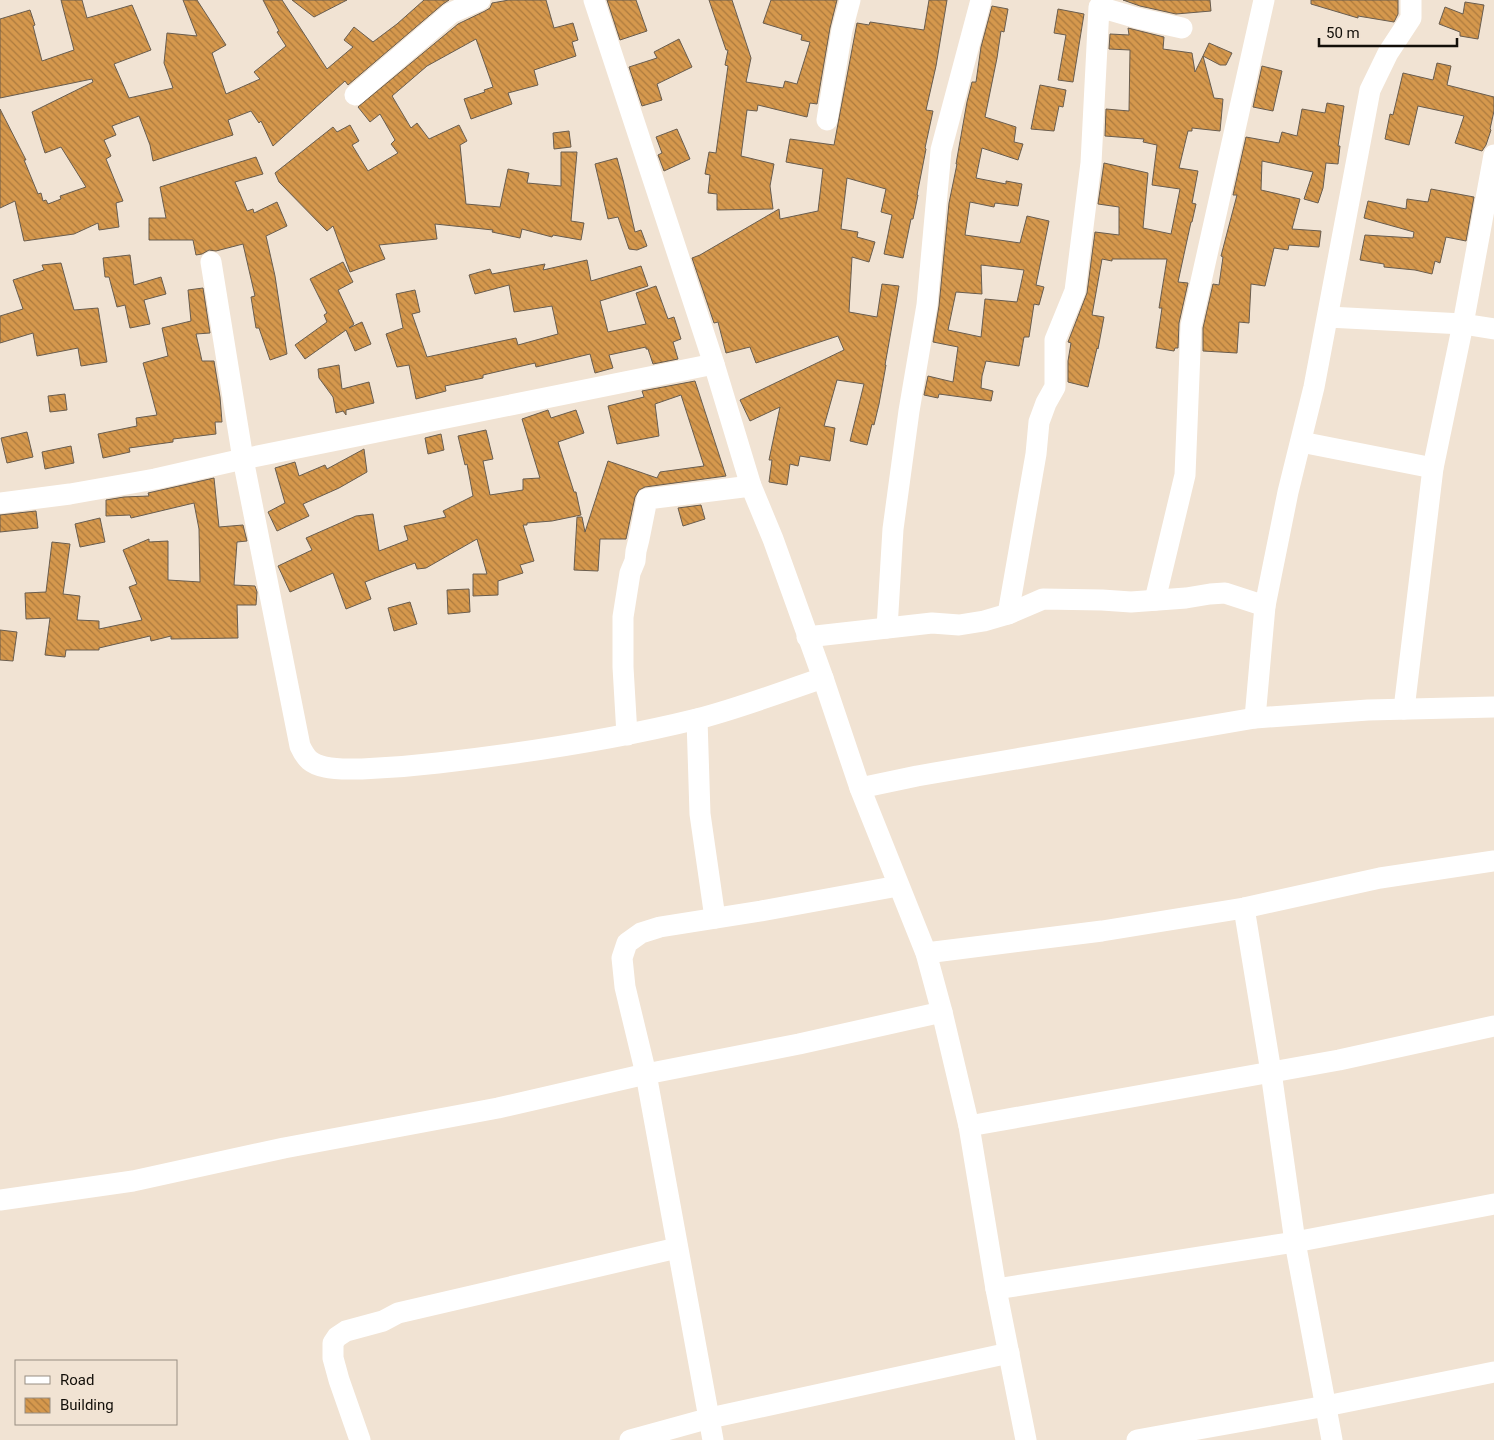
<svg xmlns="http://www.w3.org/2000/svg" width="1494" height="1440" viewBox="0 0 1494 1440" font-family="Roboto,sans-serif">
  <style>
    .building { fill: url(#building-back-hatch); stroke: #695d4f; fill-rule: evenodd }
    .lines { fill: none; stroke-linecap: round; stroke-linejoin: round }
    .minor { stroke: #fff; stroke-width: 21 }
  </style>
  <defs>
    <pattern id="building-back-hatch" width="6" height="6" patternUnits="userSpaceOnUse" patternTransform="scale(1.25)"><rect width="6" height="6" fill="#d5984d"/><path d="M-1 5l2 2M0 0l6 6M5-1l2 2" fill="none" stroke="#ac7a3e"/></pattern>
  </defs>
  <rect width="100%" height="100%" fill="#f1e3d3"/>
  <g class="building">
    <polygon points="61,0 82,0 87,18 132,5 151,50 114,64 129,98 173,88 164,63 167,33 197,36 183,0 197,0 226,45 212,53 226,94 260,79 254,72 286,46 277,32 279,31 263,0 282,0 327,69 353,47 344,40 354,27 373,42 397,24 424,0 449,0 443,4 348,85 345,81 273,146 261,121 259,123 251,111 228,120 233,135 153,161 150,145 139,116 112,126 116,135 104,140 111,156 106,159 123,201 116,203 119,227 99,230 98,223 74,234 24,241 15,201 0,208 0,109 26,160 24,160 38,194 41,193 43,201 46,200 48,204 61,199 60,196 86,187 61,147 45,153 32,112 93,82 92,79 0,98 0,19 30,10 35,25 33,26 42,61 74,50"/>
    <polygon points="292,0 347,0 314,17"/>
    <polygon points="509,0 546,0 554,28 573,23 578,40 572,42 576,56 534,70 538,85 508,93 512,104 471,119 464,99 485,92 484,90 493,87 476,39 427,66 392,96 411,128 417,123 429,139 459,125 467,141 460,145 466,204 500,207 508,169 529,173 527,183 561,186 561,152 577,152 571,221 584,223 581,240 553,235 552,237 522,229 520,238 492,232 493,230 435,224 437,239 379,245 385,259 350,272 333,226 327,231 279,182 275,173 333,127 337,132 350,125 359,141 352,145 368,171 398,153 391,144 395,140 380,114 370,122 358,107 458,24 485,11 490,8 492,3"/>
    <polygon points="607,0 636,0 647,31 620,40"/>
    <polygon points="709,0 732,0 751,58 746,82 783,88 785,81 797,84 810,42 801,40 802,35 763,23 771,0 837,0 830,28 817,104 810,103 807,117 758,105 757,111 747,110 741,156 774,164 770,186 773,209 717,210 717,194 708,193 710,175 705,174 709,152 716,153 728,66 725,65 728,50 726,50"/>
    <polygon points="929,0 947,0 936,66 926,110 933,111 925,148 926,149 917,195 918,195 913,219 911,219 903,258 884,254 892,215 881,212 886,189 847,178 841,229 858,232 857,237 875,242 869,262 852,257 849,312 877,317 882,284 899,286 885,365 886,365 879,404 874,425 872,424 867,445 850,441 864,384 837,380 824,426 835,428 830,461 800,456 798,466 790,464 787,485 769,482 772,460 769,460 780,407 750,421 740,400 844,350 838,336 756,363 750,347 726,353 718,322 714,323 692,258 700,255 779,209 780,219 818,211 823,169 786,162 790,139 834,145 857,23 869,25 870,22 924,30"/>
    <polygon points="1123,0 1210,0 1211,11 1176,14 1140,6"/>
    <polygon points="1311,0 1398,0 1398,14 1394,22 1358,16 1358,18 1311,4"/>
    <polygon points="1465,2 1484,5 1478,39 1460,36 1460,32 1439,24 1445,7 1463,14"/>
    <path d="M992 6 1008 9 1004 32 1001 31 997 58 985 117 1016 127 1014 142 1023 144 1018 160 982 148 976 178 1006 184V181L1022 184 1018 206 995 203 994 207 970 202 965 235 1020 243 1027 216 1049 221 1036 285 1044 287 1039 305 1034 304 1029 337H1024L1019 366 986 361 982 376 981 388 993 391 991 401 939 394 938 398 924 395 928 376 953 382 958 347 933 342 939 306 949 203 957 164H956L967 102 972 82H976L981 47ZM981 265 1024 270 1017 302 985 299 981 337 948 330 956 292 982 294Z"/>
    <polygon points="1058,9 1084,14 1073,82 1058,80 1066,35 1054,33"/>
    <polygon points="1128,28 1164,37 1163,49 1192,53 1195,72 1203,56 1214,98 1223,99 1220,131 1192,128 1192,131 1188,131 1179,168 1198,171 1192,203 1196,204 1192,222 1191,222 1178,282 1188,283 1179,323 1178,348 1175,348 1174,351 1156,348 1162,308 1159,308 1167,259 1112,259 1112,261 1102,259 1092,315 1104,317 1098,349 1097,348 1088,387 1068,382 1068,361 1071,343 1068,342 1087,293 1095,232 1119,235 1119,207 1098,204 1104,163 1148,173 1143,228 1171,234 1180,189 1152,185 1157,145 1143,142 1144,139 1105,136 1106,109 1129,111 1130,50 1109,49 1110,34 1129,35"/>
    <polygon points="679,39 692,67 657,84 662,100 642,106 629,67 657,58 654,52"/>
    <polygon points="1209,43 1232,53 1226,65 1220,65 1203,56"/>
    <polygon points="1437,63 1451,66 1447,85 1494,97 1494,111 1490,129 1491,130 1486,145 1482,151 1455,143 1464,116 1418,106 1409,145 1385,139 1390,114 1393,115 1403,73 1433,80"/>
    <polygon points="1262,66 1282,71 1273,111 1253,107"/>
    <polygon points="1040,85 1066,90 1063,107 1059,106 1054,131 1031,129"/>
    <polygon points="1327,103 1344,106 1338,146 1340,146 1338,164 1326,163 1323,188 1318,203 1304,199 1313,172 1262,161 1261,190 1300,199 1292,229 1321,231 1319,247 1289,245 1288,250 1274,248 1265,286 1251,284 1249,323 1239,322 1237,353 1203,351 1203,328 1213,284 1219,285 1223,257 1221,256 1237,195 1233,195 1246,137 1279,143 1282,132 1297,136 1302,109 1325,113"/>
    <polygon points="677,129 690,159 664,171 658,155 662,153 656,137"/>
    <polygon points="569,131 571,147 554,149 553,133"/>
    <polygon points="256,157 263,174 235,182 247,211 253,209 254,213 277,202 287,226 266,236 275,276 287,354 270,360 259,328 256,328 251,297 255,296 243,244 216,251 209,250 202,254 196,255 193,240 149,240 149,218 166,218 160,187"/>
    <polygon points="617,158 623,180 635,232 641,230 647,246 637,250 629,249 618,217 608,219 595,164"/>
    <polygon points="1431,189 1474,197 1466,241 1446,237 1440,263 1435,261 1432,274 1415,270 1384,267 1384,264 1360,260 1365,235 1413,238 1414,232 1364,218 1368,201 1406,209 1407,199 1428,202"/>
    <polygon points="130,255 134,285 161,277 166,294 144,300 150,324 130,328 125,305 117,307 109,277 105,277 103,258"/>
    <polygon points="587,260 591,281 641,266 648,286 600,301 608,332 646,324 636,293 656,286 668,319 674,317 681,339 673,342 678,359 653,364 648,349 646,349 646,347 609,355 613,368 595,373 590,354 536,367 535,363 483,375 483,378 445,386 446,391 416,399 409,365 397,367 386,334 403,328 396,294 415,290 420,312 412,314 427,357 516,338 518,345 558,334 552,306 514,312 509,285 475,294 469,275 490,269 492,274 545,264 543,270"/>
    <polygon points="343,262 353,282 338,290 354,324 349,328 362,322 371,344 355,351 346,330 305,359 295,345 327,322 324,315 327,313 310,279"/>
    <polygon points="61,263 74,310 98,308 107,362 81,366 78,348 37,356 33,333 0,343 0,316 23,309 13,280 44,270 42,265"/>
    <polygon points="203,288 210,333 196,334 202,361 214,361 220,397 222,422 215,422 216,434 173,439 173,442 129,448 130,452 103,458 98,434 137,426 136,418 157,415 143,363 168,356 162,328 191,321 188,290"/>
    <polygon points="339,365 342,389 369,382 374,403 346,410 346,415 343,411 336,413 333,397 319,378 318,369"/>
    <polygon points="695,381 726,476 645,487 639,490 635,497 626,539 600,539 598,571 574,570 577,517 582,517 585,532 608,461 657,478 660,472 704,466 681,395 655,404 659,436 617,444 608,406 644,397 642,391"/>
    <polygon points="65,394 67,410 50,412 48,396"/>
    <polygon points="548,410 551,418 576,410 584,433 558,442 574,492 576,492 581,515 552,521 527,523 527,525 523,525 534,561 520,565 523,573 498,581 498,595 473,596 473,574 487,574 477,539 426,568 417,569 415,563 365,582 371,599 346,609 333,573 290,592 278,566 312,550 306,538 356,516 373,514 379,551 408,540 404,526 446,517 443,511 473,496 467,464 465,465 458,436 486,430 493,459 483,461 490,495 523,490 523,479 540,478 522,419"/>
    <polygon points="27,432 33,457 7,463 1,438"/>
    <polygon points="441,434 444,450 428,454 425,438"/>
    <polygon points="71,446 74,463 45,469 42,452"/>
    <polygon points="364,449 367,472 339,488 303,504 309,516 277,531 268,512 285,503 275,468 295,462 299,476 325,465 327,469"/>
    <polygon points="214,478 219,527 243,525 247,541 237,542 234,585 255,586 257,592 256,605 237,605 238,638 171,639 171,636 151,641 150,636 99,648 99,650 66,650 65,657 45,655 50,618 26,619 25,593 46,592 52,542 70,544 63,594 80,596 77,620 99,621 99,629 142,620 129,587 137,584 123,550 149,539 149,542 168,541 168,580 200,582 199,529 194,503 131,518 130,515 106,516 106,500 124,497 149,496 148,493"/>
    <polygon points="701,505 705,519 683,526 678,508"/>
    <polygon points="36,511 38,528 0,532 0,515"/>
    <polygon points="100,518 105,542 80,547 75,524"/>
    <polygon points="469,589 470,612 448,614 447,590"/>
    <polygon points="410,602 417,624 394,631 388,608"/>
    <polygon points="0,630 17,632 13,661 0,660"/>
  </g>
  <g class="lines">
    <g class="minor">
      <polyline points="594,0 714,364 751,486 773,539 823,678 860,788 926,953 942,1012 969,1126 996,1289 1026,1440"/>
      <polyline points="355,95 451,13 480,0"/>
      <polyline points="827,120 842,30 850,0"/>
      <path d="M211 262 243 459 300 746C306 759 311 764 325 767 337 770 350 769 362 769 388 768 413 766 438 763 525 753 612 740 697 719 740 708 781 692 823 678"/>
      <polyline points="1328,317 1463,324 1494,329"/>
      <polyline points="1301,442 1433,468"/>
      <polyline points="0,503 70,494 155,479 243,459 714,364"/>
      <polyline points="1155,600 1185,475 1191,326 1264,0"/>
      <polyline points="1008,614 1036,454 1039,422 1046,403 1055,387 1055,340 1075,291 1091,163 1099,7 1137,18 1182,28"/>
      <polyline points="887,628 893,529 909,411 927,305 941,150 981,0"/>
      <polyline points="807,637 932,623 959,625 984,621 1008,614 1043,599 1102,600 1131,602 1186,598 1210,594 1225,593 1265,606"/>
      <polyline points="1404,709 1433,468 1463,324 1494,155"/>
      <polyline points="1255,718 1265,606 1288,492 1314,387 1370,90 1388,53 1411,18 1411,0"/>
      <polyline points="697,719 700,814 715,918"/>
      <polyline points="627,735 623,667 623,617 630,573 635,561 636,551 639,539 647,499 751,486"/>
      <polyline points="860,788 917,776 1255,718 1368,710 1494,707"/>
      <polyline points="1244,908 1271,1072 1295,1242 1332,1440"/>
      <polyline points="926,953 1102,931 1244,908 1380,878 1494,861"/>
      <polyline points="969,1126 1339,1060 1494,1026"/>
      <polyline points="0,1200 133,1181 284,1148 498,1108 646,1074 799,1044 942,1012"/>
      <polyline points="996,1289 1295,1242 1494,1204"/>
      <polyline points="360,1440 339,1380 333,1358 333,1343 337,1337 346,1331 383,1321 398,1313 677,1248"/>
      <polyline points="630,1440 710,1418 1009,1353"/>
      <polyline points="713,1440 646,1074 625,987 622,958 627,943 641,933 660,927 761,911 898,886"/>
      <polyline points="1137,1440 1326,1406 1494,1372"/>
    </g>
  </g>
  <rect x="15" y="1360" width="162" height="65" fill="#f1e3d3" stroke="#988e82"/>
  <rect x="25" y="1376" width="25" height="8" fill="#ffffff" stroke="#988e82"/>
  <text x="60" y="1385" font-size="15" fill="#130f09">Road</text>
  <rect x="25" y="1398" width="25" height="15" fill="url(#building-back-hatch)" stroke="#988e82"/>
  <text x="60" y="1410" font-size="15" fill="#130f09">Building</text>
  <path d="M1319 38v8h138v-8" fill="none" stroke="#130f09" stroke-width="2.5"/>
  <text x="1326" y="38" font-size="15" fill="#130f09" stroke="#f1e3d3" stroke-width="4" paint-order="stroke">50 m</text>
</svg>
